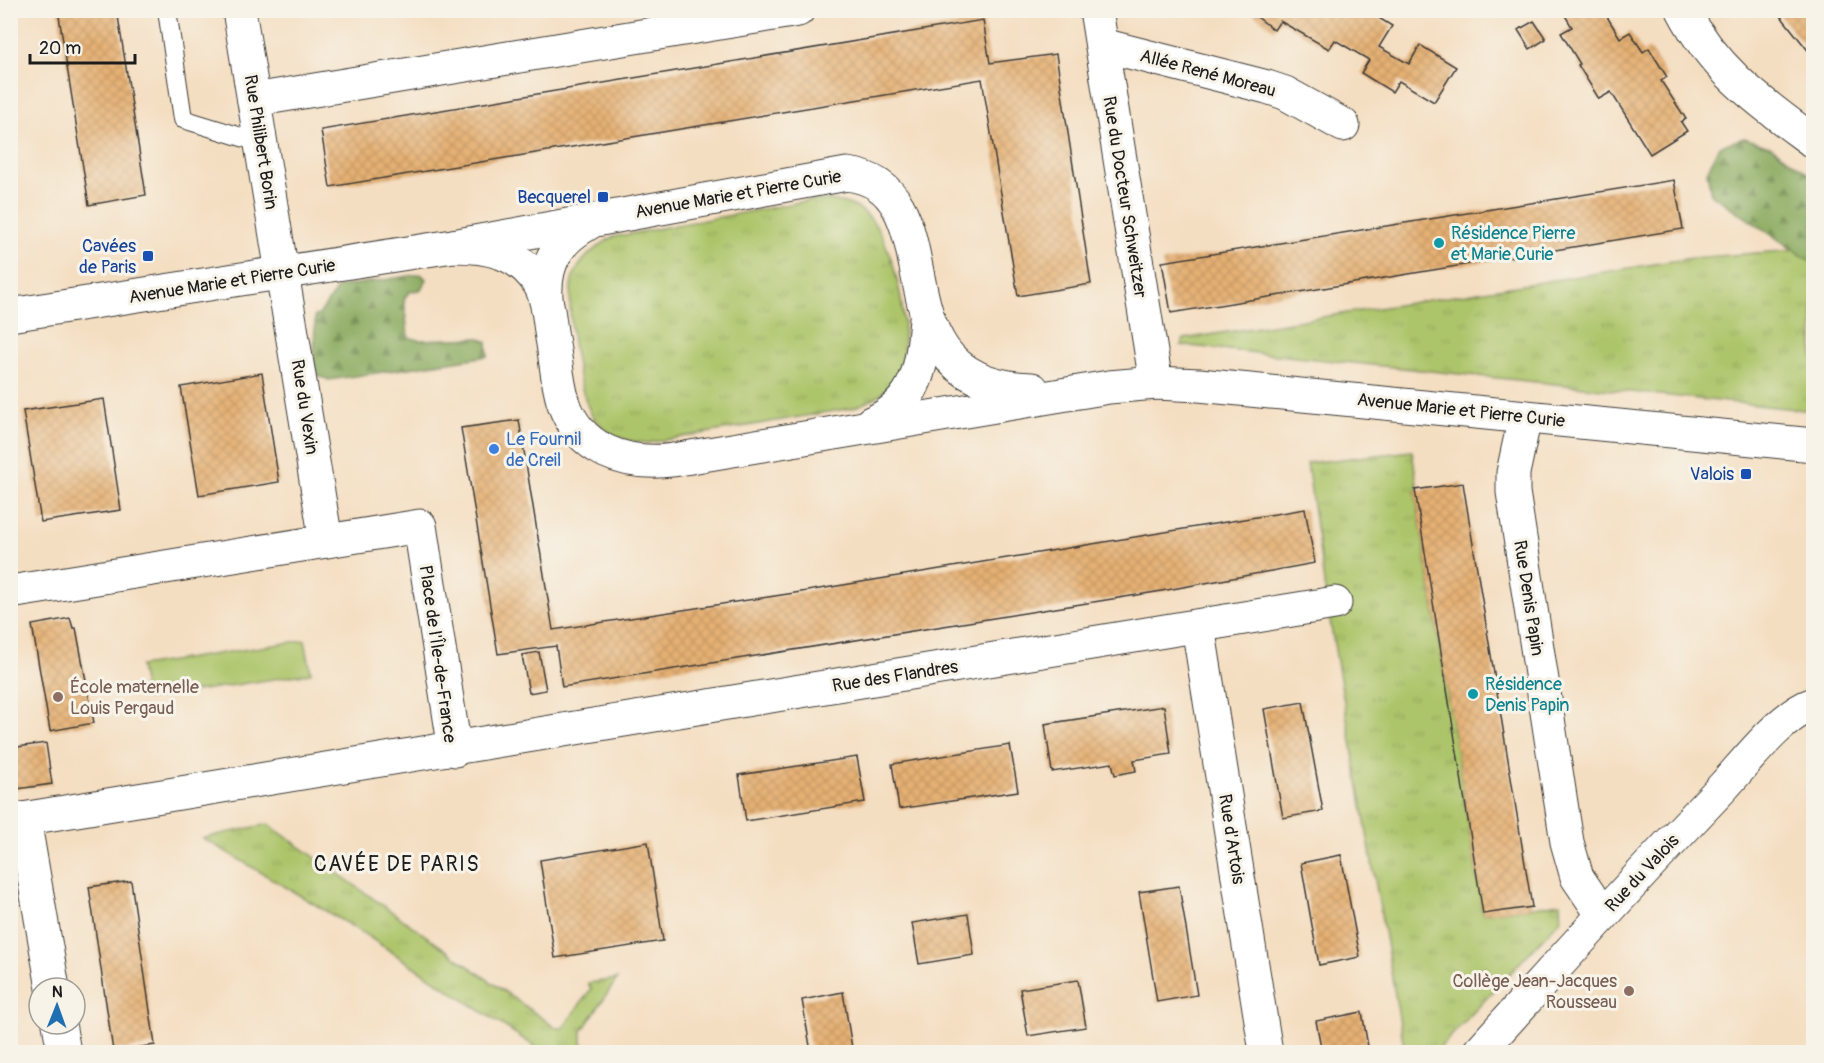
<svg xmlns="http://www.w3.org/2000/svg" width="1824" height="1063" viewBox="0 0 1824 1063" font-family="Pangolin,sans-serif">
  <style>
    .grass { fill: url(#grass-tufts); stroke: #647044; stroke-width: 1.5 }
    .forest { fill: url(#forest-firs); stroke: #53633e; stroke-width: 1.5 }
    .pitch { fill: #adc56b; stroke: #647044; stroke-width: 1.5 }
    .building { fill: url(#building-cross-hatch) }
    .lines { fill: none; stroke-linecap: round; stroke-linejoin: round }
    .lane-casing { stroke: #3c3935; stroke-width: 20 }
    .street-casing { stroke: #3c3935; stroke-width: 35 }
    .lane { stroke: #fff; stroke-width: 18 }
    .street { stroke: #fff; stroke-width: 33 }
    .transit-dot { fill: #1a4fb4; stroke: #f7f3e8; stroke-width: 2 }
    .culture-dot { fill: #0f9aa8; stroke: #f7f3e8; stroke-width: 2 }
    .shop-dot { fill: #3f7fe0; stroke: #f7f3e8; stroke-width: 2 }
    .education-dot { fill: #8d6e63; stroke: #f7f3e8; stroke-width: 2 }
    .labels { text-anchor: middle; stroke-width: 6; stroke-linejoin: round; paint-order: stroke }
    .street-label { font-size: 18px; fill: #1c1c1c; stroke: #f7f3e8 }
    .transit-label { font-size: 18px; fill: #164399; stroke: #f7f3e8; text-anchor: end }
    .culture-label { font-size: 18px; fill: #0d838f; stroke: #f7f3e8; text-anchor: start }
    .shop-label { font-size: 18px; fill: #366cbe; stroke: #f7f3e8; text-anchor: start }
    .education-label { font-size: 18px; fill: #785e54; stroke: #f7f3e8; text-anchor: start }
    .quarter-label { font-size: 21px; letter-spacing: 1.5px; fill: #1c1c1c; stroke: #f7f3e8 }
  </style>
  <defs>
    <pattern id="grass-tufts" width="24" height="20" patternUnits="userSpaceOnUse" patternTransform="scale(1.5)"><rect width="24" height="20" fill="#adc56b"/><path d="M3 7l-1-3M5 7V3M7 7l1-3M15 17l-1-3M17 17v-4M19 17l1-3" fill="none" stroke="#94a95c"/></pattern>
    <pattern id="forest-firs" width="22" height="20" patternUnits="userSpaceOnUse" patternTransform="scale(1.5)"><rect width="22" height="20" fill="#8aaa5f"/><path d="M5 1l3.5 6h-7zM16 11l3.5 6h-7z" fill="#708a4e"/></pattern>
    <pattern id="building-cross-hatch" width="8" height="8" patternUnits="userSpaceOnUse" patternTransform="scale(1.5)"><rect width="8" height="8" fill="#e5b073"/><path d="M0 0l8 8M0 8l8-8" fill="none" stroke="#c49763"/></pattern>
  </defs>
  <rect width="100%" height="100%" fill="#f7f3e8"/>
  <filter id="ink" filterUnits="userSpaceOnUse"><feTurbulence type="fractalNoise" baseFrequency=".0167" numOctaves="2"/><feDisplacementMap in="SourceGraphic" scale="12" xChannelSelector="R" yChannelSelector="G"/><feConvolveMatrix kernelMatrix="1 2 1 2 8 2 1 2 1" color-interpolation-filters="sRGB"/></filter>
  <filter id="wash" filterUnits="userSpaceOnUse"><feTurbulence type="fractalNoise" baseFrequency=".008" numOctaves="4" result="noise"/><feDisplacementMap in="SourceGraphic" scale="24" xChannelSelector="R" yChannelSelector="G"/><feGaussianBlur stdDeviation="1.35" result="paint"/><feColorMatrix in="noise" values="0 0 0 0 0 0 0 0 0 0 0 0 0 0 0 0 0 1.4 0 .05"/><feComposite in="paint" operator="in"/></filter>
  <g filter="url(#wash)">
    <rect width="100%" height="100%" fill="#f4dec1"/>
    <g class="grass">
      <path d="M817 199C834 200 851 202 865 213 896 239 916 342 896 377 886 394 869 402 852 408L647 443C626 442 607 435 594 418 578 398 563 299 574 275 582 257 597 246 613 237Z"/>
      <polygon points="1796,250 1813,263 1813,411 1181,345 1184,339 1692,258"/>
      <polygon points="1412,451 1418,490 1415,491 1483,914 1560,903 1561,919 1436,1052 1405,1052 1327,604 1307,463"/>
      <polygon points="268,824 556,1028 563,1028 591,989 588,983 617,979 582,1031 582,1044 595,1052 543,1052 363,933 203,838"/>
    </g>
    <g class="forest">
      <polygon points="1744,138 1770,146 1813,177 1813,263 1711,194 1707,172 1719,146"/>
      <polygon points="421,274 426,279 421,290 409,292 404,299 408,337 419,340 480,338 487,342 488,356 329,380 319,376 314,363 315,316 319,315 338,287"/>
    </g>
    <polygon class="pitch" points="305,640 311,673 146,699 140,666"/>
    <g id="blocks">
      <g class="building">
        <polygon points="58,10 117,10 146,195 89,205"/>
        <polygon points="1248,10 1347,10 1351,13 1353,10 1366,10 1392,26 1379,47 1409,64 1420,45 1456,67 1434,102 1399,81 1392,92 1361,73 1369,60 1335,40 1329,49 1280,21 1274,30"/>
        <polygon points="1565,10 1603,10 1620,38 1630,32 1643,52 1649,48 1667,77 1661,81 1686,119 1681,122 1687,131 1650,154 1611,92 1599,99 1578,65 1580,64 1561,33 1572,27 1563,12"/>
        <polygon points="1776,10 1814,10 1814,58"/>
        <polygon points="983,20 990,63 1056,54 1091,284 1018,296 982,79 330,187 321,130"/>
        <polygon points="1534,21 1546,39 1530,49 1518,30"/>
        <polygon points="1674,180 1683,229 1171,313 1162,262"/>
        <polygon points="262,373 279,482 199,495 181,387"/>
        <polygon points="104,399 121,510 41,522 23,411"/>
        <polygon points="519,420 553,630 801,592 1305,509 1315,563 1156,592 562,687 556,646 498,654 461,428"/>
        <polygon points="1463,483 1532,907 1483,914 1415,490"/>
        <polygon points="70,618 73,628 76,628 94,723 50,731 32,625"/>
        <polygon points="539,652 546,690 529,693 522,655"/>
        <polygon points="1303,702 1323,811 1283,818 1264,709"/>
        <polygon points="1164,706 1171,754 1134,760 1136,771 1115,775 1112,763 1052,772 1045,724"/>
        <polygon points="46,743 52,784 10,790 10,748"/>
        <polygon points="1010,745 1018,791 899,809 892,764"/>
        <polygon points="857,757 865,802 746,821 739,775"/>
        <polygon points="648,842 663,941 555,958 540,860"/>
        <polygon points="1341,855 1360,957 1319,965 1301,863"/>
        <polygon points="131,881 155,1045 113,1051 89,887"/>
        <polygon points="1179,886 1197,995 1157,1002 1139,892"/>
        <polygon points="968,914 974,955 919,964 912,923"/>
        <polygon points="1078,980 1086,1027 1028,1036 1020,989"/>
        <polygon points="843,992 852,1048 811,1052 802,1000"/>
        <polygon points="1362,1012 1369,1052 1322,1052 1316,1021"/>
      </g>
    </g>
  </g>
  <g filter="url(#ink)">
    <use href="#blocks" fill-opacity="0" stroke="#3c3935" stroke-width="1.5"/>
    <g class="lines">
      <g class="lane-casing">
        <polyline id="lane" points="167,10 183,119 261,143"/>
      </g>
      <g class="street-casing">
        <g id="street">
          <polyline points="239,10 326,541"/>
          <polyline points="1096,10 1156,383"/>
          <path d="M1683 10C1715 71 1760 102 1814 142"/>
          <polyline points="1102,45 1267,87 1285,93 1343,125"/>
          <polyline points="254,100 798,10"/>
          <path d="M453 246C488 246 520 252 540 285 549 301 549 321 552 338 556 359 557 382 563 401 579 451 626 466 673 460L1109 387 1156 383 1199 385 1814 445"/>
          <path d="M546 298C544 262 558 240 589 223"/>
          <path d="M10 315 453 246 847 174C963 188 863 385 1032 389"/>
          <polyline points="1525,417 1513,473 1513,492 1567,842 1577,877 1602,914"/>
          <path d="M871 423C918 404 923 363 926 318"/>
          <polyline points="10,592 420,526 455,750"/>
          <polyline points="1198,626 1266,1052"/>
          <polyline points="24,819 53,988"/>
          <polyline points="10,821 1335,603"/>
          <polyline points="59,1024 64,1052"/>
          <path d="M1479 1052C1559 963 1640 874 1723 787 1746 762 1782 714 1814 704"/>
        </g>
      </g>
      <use href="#lane" class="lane"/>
      <use href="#street" class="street"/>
    </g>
  </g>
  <g class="transit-dot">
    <rect x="597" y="191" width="12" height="12" rx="3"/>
    <rect x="142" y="250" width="12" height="12" rx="3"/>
    <rect x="1740" y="468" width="12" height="12" rx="3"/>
  </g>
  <g class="culture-dot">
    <circle cx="1439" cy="243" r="6"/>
    <circle cx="1473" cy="694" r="6"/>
  </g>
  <circle class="shop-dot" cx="494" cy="449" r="6"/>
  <g class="education-dot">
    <circle cx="58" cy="697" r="6"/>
    <circle cx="1629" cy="991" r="6"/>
  </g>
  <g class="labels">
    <g class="street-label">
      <text transform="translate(1208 73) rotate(15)" y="6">Allée René Moreau</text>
      <text transform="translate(261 142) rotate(81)" y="6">Rue Philibert Borin</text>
      <text transform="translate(738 194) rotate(-10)" y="6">Avenue Marie et Pierre Curie</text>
      <text transform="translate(1125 197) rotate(81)" y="6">Rue du Docteur Schweitzer</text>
      <text transform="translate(232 281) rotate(-9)" y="6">Avenue Marie et Pierre Curie</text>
      <text transform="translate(305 407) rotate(81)" y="6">Rue du Vexin</text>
      <text transform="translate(1461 410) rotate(6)" y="6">Avenue Marie et Pierre Curie</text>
      <text transform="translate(1529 598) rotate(81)" y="6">Rue Denis Papin</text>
      <text transform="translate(438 654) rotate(82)" y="6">Place de l'Île-de-France</text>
      <text transform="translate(895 676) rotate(-9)" y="6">Rue des Flandres</text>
      <text transform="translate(1232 839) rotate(81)" y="6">Rue d'Artois</text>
      <text transform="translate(1642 873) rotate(-47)" y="6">Rue du Valois</text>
    </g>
    <g class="transit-label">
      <text x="591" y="203">Becquerel</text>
      <text x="136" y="252">Cavées<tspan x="136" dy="21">de Paris</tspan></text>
      <text x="1734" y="480">Valois</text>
    </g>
    <g class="culture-label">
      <text x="1451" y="239">Résidence Pierre<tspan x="1451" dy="21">et Marie Curie</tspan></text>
      <text x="1485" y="690">Résidence<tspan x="1485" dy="21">Denis Papin</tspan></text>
    </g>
    <g class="shop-label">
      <text x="506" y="445">Le Fournil<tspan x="506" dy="21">de Creil</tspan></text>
    </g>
    <g class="education-label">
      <text x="70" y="693">École maternelle<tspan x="70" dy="21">Louis Pergaud</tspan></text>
      <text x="1617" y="987" text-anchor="end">Collège Jean-Jacques<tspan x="1617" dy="21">Rousseau</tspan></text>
    </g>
    <g class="quarter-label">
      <text x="397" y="871">CAVÉE DE PARIS</text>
    </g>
  </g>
  <rect width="1824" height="1063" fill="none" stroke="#f7f3e8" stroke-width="36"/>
  <g transform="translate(57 1006) rotate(1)"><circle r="28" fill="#f7f3e8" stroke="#9f9d96" stroke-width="1.5"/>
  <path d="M0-4.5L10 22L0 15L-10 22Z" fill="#1f6fb2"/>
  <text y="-9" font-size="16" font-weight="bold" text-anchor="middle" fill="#1c1c1c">N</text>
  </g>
  <path d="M30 54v9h105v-9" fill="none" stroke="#1c1c1c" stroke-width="3"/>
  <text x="39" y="54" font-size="18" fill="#1c1c1c" stroke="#f7f3e8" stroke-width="4.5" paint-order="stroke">20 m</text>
</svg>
